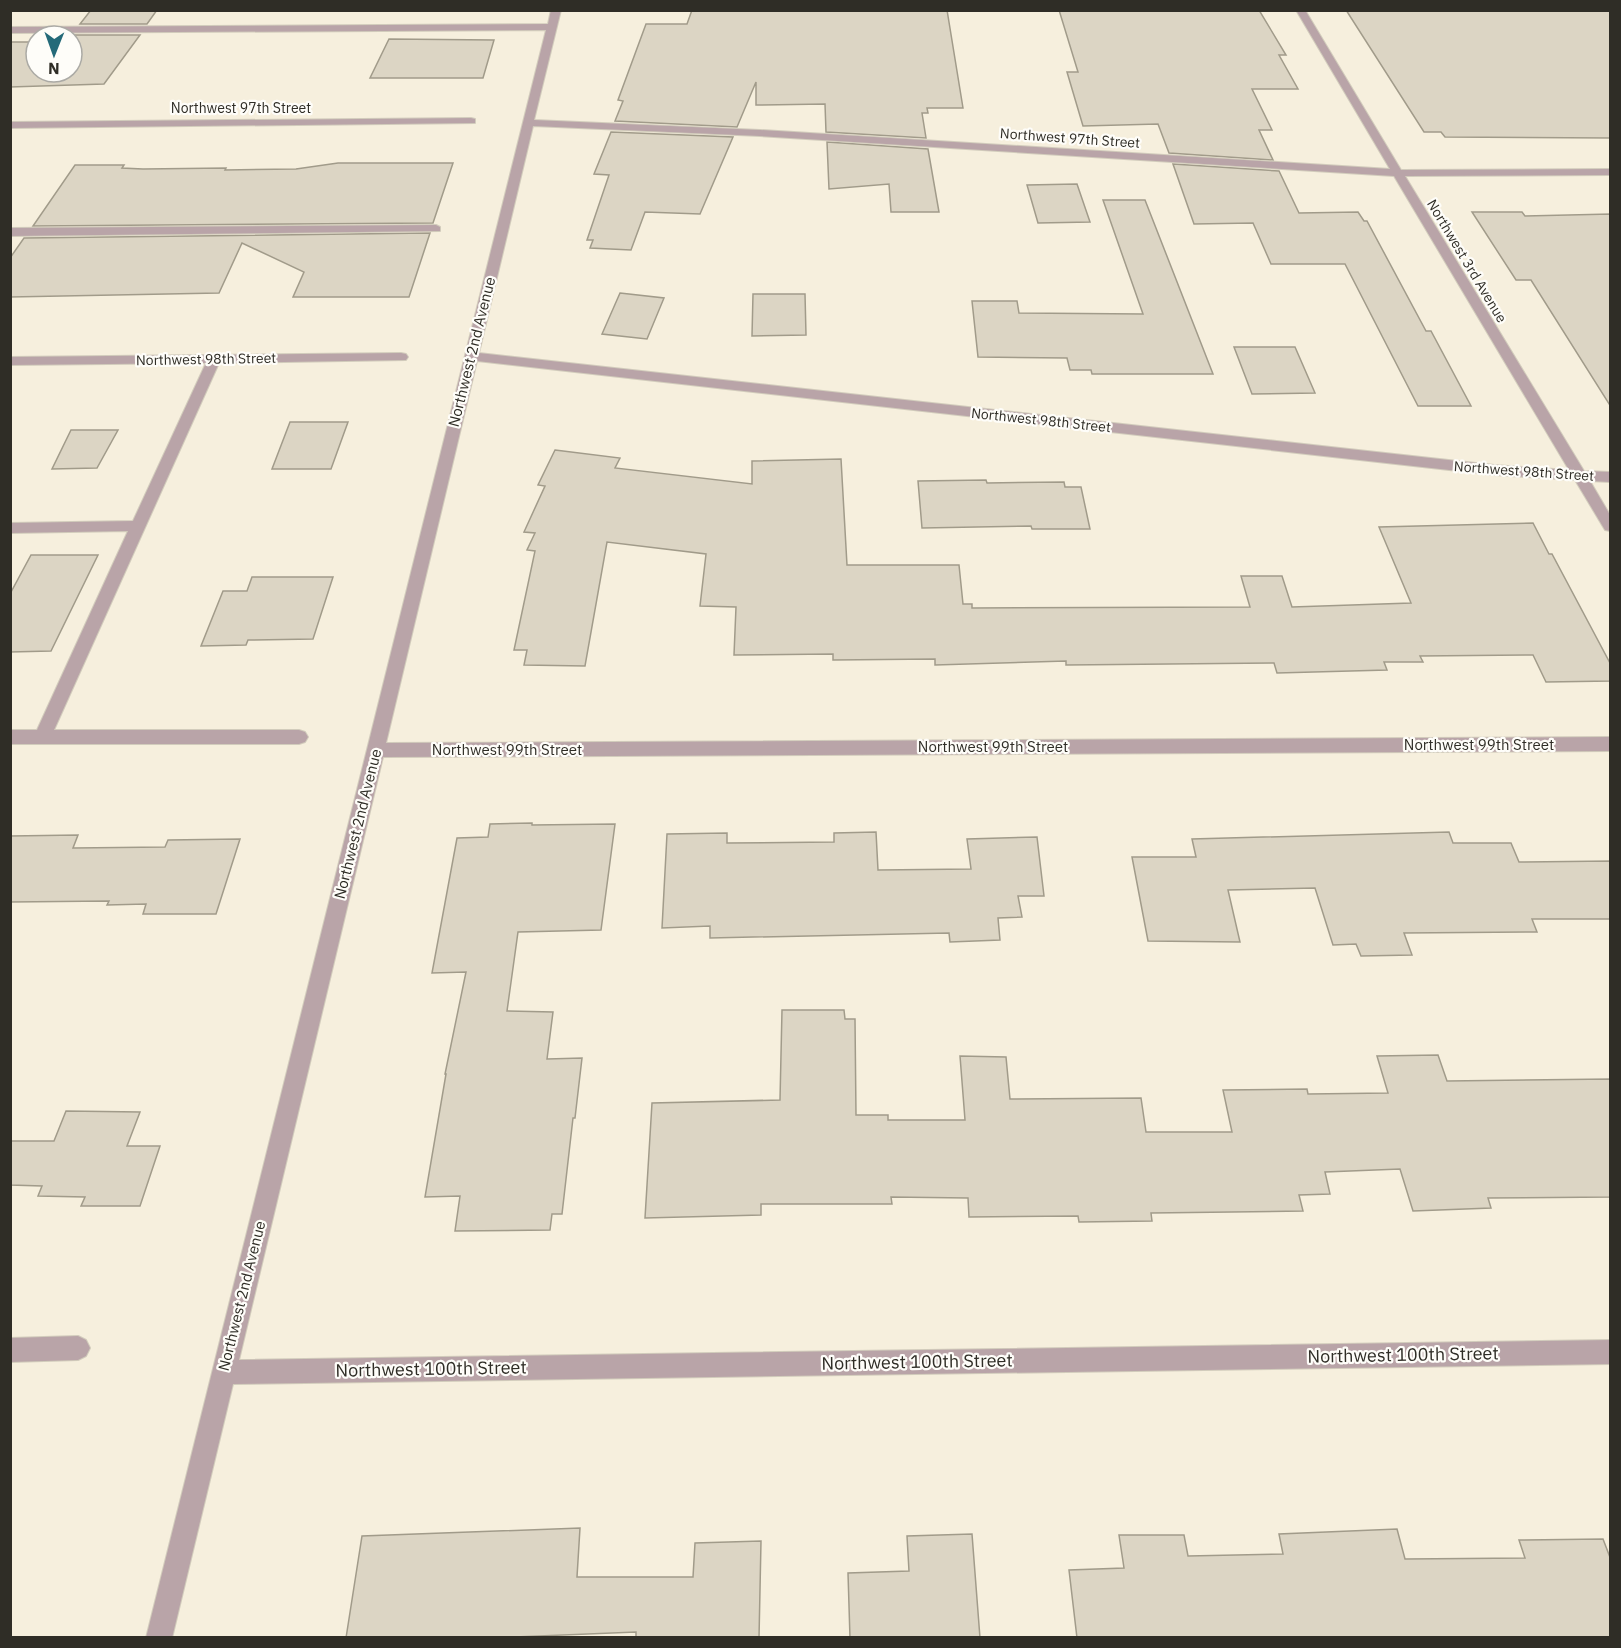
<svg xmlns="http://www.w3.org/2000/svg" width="1621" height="1648" viewBox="0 0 1621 1648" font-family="'IBM Plex Sans',sans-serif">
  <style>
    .building { fill: #dcd5c4; stroke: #a19b8a; stroke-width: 1.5 }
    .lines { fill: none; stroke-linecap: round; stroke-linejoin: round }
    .minor-casing { stroke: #d2ccbc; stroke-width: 2 }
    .minor { fill: #b9a4a8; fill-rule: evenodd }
    .labels { text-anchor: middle; stroke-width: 4.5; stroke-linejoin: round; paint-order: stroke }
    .far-street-label { font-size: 14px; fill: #2f2d26; stroke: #fefdf9 }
    .street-label { font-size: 15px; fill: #2f2d26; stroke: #fefdf9 }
    .near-street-label { font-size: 18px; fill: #2f2d26; stroke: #fefdf9 }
  </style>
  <rect width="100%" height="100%" fill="#f6efdd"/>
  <g class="building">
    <polygon points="91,10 157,10 147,24 80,24"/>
    <polygon points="692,10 947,10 963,108 927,108 928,113 922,113 926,138 826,132 825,104 756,105 756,82 737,127 615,121 623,101 618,100 646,24 687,24"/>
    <polygon points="1059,10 1259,10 1286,55 1279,55 1298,89 1252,89 1272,130 1259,130 1273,160 1169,153 1158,124 1083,126 1067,72 1078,72"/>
    <polygon points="1346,10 1611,10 1611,138 1445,137 1441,132 1424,132"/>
    <polygon points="72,35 140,35 104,84 10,87 10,42 36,42 36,72 72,72"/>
    <polygon points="389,39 494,40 483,78 370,78"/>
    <polygon points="611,132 733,137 700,214 645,212 631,250 590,248 593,240 587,240 609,175 594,174"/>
    <polygon points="827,142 928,149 939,212 891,212 889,184 829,189"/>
    <polygon points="338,163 453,163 433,223 33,226 75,165 124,165 122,168 143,169 226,168 225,170 296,169"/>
    <polygon points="1173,164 1279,171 1299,213 1358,212 1364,221 1367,221 1426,331 1431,331 1471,406 1418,406 1345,264 1271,264 1253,223 1194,224"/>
    <polygon points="1077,184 1090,222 1038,223 1027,185"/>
    <polygon points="1103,200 1145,200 1213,374 1092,374 1091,370 1070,370 1067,358 978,357 972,301 1017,301 1019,313 1143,314"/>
    <polygon points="1472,212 1522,212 1525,216 1611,214 1611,407 1531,280 1516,280"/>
    <polygon points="430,233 409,297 293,297 304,272 242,243 219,293 10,297 10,258 24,238"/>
    <polygon points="620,293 664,298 647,339 602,334"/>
    <polygon points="753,294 805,294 806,335 752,336"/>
    <polygon points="1234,347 1295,347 1315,393 1252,394"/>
    <polygon points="290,422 348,422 331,469 272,469"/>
    <polygon points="71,430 118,430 97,468 52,469"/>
    <polygon points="555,450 620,458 615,468 752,484 752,461 841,459 847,565 959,565 963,604 972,604 972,608 1250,607 1241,576 1282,576 1292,607 1411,603 1379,527 1533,523 1549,554 1552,554 1611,665 1611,681 1546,682 1533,655 1420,656 1423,662 1384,662 1387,670 1277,673 1274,663 1066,665 1066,661 935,665 935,659 833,660 833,654 734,655 736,607 700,606 706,554 607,542 585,666 524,665 527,650 514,650 535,551 527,550 535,533 524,532 545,486 538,485"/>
    <polygon points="986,480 987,483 1064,482 1065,487 1081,487 1090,529 1032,529 1031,526 922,528 918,481"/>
    <polygon points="31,555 98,555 51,651 10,652 10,594"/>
    <polygon points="252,577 333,577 313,639 248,640 246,645 201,646 223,591 247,591"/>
    <polygon points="532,823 532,825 615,824 601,930 518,932 507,1011 553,1012 547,1059 582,1058 575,1118 573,1118 562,1214 552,1214 550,1230 455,1231 460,1196 425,1197 446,1074 445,1074 466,972 432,973 457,838 488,837 490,824"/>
    <polygon points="876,832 878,870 971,869 967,839 1037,837 1044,896 1018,896 1022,917 998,918 1000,940 950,942 949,933 710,938 710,926 662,928 667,834 727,833 727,843 834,842 834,833"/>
    <polygon points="1449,832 1453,843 1511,843 1519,862 1611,861 1611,919 1532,919 1537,932 1404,933 1412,955 1361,956 1356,944 1333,945 1315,888 1228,890 1240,942 1148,941 1132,857 1196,857 1192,839"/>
    <polygon points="78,835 73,848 165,847 168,840 240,839 216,914 143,914 146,904 107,905 109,901 10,902 10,836"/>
    <polygon points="782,1010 844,1010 845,1019 855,1019 856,1115 888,1115 888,1120 965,1120 960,1056 1006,1057 1010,1099 1141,1098 1146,1132 1232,1132 1223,1090 1307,1089 1308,1094 1388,1093 1377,1056 1438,1055 1447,1081 1611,1079 1611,1197 1488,1198 1491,1208 1413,1211 1400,1169 1325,1172 1330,1194 1299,1195 1303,1211 1151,1213 1152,1221 1079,1222 1078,1216 969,1217 968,1198 891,1197 892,1204 761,1204 761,1215 645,1218 652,1103 780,1100"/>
    <polygon points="66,1111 140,1112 127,1146 160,1146 140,1206 81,1206 85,1197 38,1196 42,1186 10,1185 10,1141 54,1141"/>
    <polygon points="580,1528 577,1577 693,1577 695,1543 761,1541 759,1638 636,1638 636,1632 493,1638 346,1638 362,1536"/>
    <polygon points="1397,1529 1405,1559 1525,1558 1519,1540 1603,1539 1611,1560 1611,1638 1077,1638 1069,1570 1124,1568 1119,1535 1184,1535 1188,1556 1283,1554 1279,1534"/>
    <polygon points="972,1534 980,1638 850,1638 848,1573 909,1571 907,1536"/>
  </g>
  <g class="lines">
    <g class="minor-casing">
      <g id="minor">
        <path d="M551 10H561L534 120 760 130 1390 169 1296 10H1305L1401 170 1610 169V175L1405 176 1584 471 1610 472V482L1590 481 1610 515V531L1605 530 1575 480 1494 475 477 361 386 743 1610 737V751L383 757 239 1360 1610 1340V1364L233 1384 172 1638H146L546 30 10 33V27L548 24ZM533 126 760 136 1394 176 1569 470 1494 465 479 353Z"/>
        <polygon points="471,118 475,119 475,123 10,128 10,122"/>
        <polygon points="436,225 440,227 440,231 10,236 10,228"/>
        <polygon points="401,353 406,354 408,357 406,360 219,363 54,730 299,730 305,732 308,737 305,742 299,744 10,744 10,730 37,730 128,531 10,533 10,523 133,521 206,363 10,365 10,357"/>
        <polygon points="78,1336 86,1340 90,1348 86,1356 78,1360 10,1362 10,1338"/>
      </g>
    </g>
    <use href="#minor" class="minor"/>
  </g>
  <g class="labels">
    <g class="far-street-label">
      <text x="241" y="113">Northwest 97th Street</text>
      <text transform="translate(1070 138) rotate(4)" y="5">Northwest 97th Street</text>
      <text transform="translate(1467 261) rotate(59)" y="5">Northwest 3rd Avenue</text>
      <text transform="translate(206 359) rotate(-1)" y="5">Northwest 98th Street</text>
      <text transform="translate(1041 420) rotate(6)" y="5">Northwest 98th Street</text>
      <text transform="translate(1524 471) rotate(4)" y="5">Northwest 98th Street</text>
    </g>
    <g class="street-label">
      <text transform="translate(472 352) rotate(-76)" y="5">Northwest 2nd Avenue</text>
      <text x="1479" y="750">Northwest 99th Street</text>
      <text x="993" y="752">Northwest 99th Street</text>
      <text x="507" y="755">Northwest 99th Street</text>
      <text transform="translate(358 824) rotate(-76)" y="5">Northwest 2nd Avenue</text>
      <text transform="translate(242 1296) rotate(-76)" y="5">Northwest 2nd Avenue</text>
    </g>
    <g class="near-street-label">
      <text transform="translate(1403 1355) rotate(-1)" y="6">Northwest 100th Street</text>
      <text transform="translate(917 1362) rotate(-1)" y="6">Northwest 100th Street</text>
      <text transform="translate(431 1369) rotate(-1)" y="6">Northwest 100th Street</text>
    </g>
  </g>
  <rect width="1621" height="1648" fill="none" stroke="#2f2d26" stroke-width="24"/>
  <g transform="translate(54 54) rotate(181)"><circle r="28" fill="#fefdf9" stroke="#abaaa5" stroke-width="1.5"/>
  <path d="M0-4.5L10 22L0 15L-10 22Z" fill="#246a79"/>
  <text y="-9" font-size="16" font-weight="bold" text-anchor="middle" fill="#2f2d26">N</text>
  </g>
</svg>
